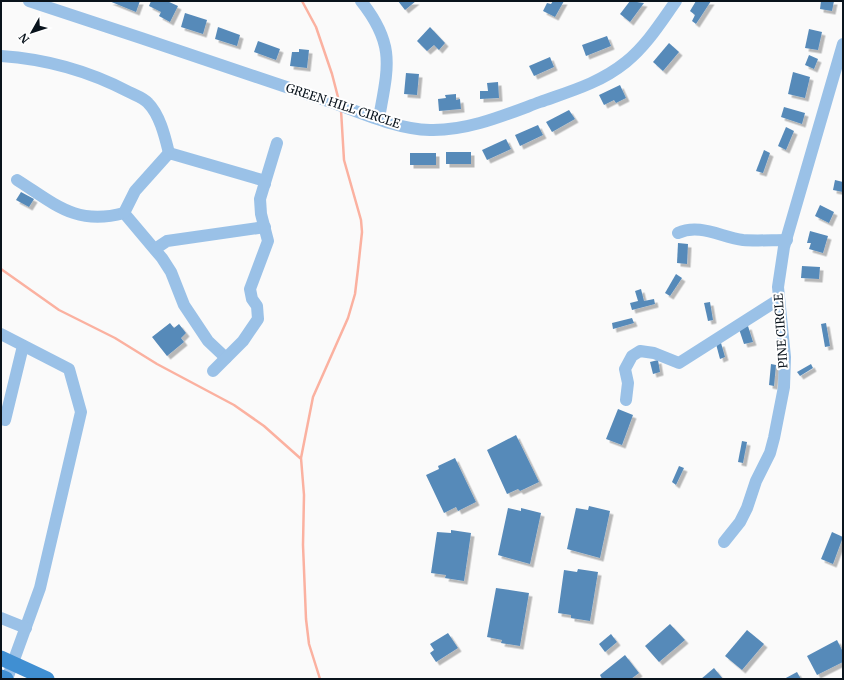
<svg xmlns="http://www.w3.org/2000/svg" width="844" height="680" viewBox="0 0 844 680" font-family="Merriweather,serif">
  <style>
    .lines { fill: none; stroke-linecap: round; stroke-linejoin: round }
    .stream { stroke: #fbb1a0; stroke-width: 2.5 }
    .building { fill: #578ab9; filter: url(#shadow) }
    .minor { stroke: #9ac1e7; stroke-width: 12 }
    .major { stroke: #408fd2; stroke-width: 15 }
    .labels { text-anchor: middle; stroke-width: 4; stroke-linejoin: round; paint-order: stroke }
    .street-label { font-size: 12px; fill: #09131c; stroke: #fff }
  </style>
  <defs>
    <filter id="shadow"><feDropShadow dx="3.5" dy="3.5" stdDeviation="0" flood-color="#0004"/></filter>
  </defs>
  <rect width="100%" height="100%" fill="#fafafa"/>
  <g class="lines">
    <g class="stream">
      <polyline points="302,1 316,27 332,74 339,101"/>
      <polyline points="1,269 59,310 115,338 157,364 234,405 264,426 300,458"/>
      <polyline points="320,679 309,644 306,619 303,545 304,495 301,458 313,397 348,318 355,294 358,269 362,232 361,220 344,160 341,110"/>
    </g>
  </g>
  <g class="building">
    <polygon points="109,1 140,1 136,12"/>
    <polygon points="151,1 167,1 178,6 170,22 159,16 161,12 149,6"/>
    <polygon points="398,1 416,1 405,10"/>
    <polygon points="553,1 564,1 555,17 543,11 547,3 551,4"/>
    <polygon points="630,1 644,3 630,22 620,14"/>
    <polygon points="696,1 711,1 696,24 692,21 695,15 690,11"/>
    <polygon points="821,1 834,1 832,11 820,9"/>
    <polygon points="185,13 207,20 203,34 181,27"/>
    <polygon points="218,27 240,35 237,46 215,39"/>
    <polygon points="430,27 445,43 439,50 434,45 427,51 417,41"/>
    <polygon points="809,29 822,32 818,50 805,48"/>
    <polygon points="607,36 611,46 586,56 582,45"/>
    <polygon points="258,41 280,49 276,60 254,52"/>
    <polygon points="669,43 679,52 663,71 653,62"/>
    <polygon points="299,49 309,50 307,68 290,66 292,52 299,52"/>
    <polygon points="809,55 818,59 814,69 805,65"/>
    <polygon points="550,57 554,67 534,76 529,66"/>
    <polygon points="793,72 810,77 805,98 788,94"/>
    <polygon points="406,73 419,74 417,95 404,94"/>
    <polygon points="498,82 499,98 480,99 480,91 488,91 487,83"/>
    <polygon points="620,85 626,98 616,103 614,100 604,105 599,95"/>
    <polygon points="456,94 456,100 460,99 461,109 439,111 438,99 446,98 445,95"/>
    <polygon points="784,107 805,113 802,124 781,117"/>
    <polygon points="569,110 575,119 552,132 546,122"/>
    <polygon points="538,125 543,135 520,146 515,135"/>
    <polygon points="786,127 794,131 786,150 778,146"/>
    <polygon points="506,139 511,149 487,160 482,150"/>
    <polygon points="764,150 770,153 763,173 756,171"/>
    <rect x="446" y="152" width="25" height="12"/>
    <rect x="410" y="153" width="26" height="12"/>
    <polygon points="835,180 843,182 843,192 833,190"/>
    <polygon points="21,192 34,199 29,207 16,200"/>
    <polygon points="820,205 834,212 829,223 815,216"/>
    <polygon points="810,231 828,236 823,253 809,249 811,243 807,243"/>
    <polygon points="678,243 688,244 687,264 677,263"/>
    <polygon points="802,266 820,267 819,279 801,278"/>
    <polygon points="676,274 682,278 670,296 665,293"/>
    <polygon points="641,289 644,301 654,299 655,304 632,310 630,303 638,301 635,291"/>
    <polygon points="710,302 713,320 708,321 704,303"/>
    <polygon points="632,318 634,323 613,329 612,323"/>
    <polygon points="170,323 174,328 179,324 186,333 181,338 184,342 167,356 152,337"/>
    <polygon points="826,323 830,346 825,347 821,324"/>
    <polygon points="748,326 753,342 744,344 739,329"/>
    <polygon points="721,343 725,357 720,359 716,344"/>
    <polygon points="658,360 660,372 653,374 650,362"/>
    <polygon points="771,364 776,365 774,386 769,385"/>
    <polygon points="811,364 813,368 800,376 797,372"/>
    <polygon points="618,409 633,415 622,445 606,439"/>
    <polygon points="516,435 539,482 520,491 518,489 507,494 487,450"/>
    <polygon points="742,441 747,442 743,463 738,462"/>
    <polygon points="455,458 476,502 458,511 456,507 444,513 426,475 439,469 438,466"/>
    <polygon points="679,466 684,468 676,485 672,482"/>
    <polygon points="589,506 610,511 600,558 567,549 576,508 588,510"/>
    <polygon points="508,508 521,511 521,508 541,513 530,564 498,555"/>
    <polygon points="451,530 471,533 464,581 445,578 446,575 431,573 437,532 451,533"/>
    <polygon points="832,532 843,537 833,564 821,559"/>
    <polygon points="578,569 598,572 590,621 571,618 571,615 558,613 564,570 577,572"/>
    <polygon points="496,588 529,593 520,646 501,643 502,640 487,637"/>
    <polygon points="670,624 685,640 659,662 645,646"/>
    <polygon points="747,630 764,644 742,670 725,656"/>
    <polygon points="448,633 458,648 436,662 430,653 434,650 430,644"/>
    <polygon points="611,634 617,642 605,652 599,644"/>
    <polygon points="837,640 843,652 843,662 817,675 807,656"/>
    <polygon points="625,655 639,673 631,679 602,679 600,675"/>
    <polygon points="714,668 723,679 701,679"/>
    <polygon points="797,672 801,679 784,679"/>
  </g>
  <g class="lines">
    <g class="minor">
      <path d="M29 1C124 32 218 64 313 96 350 107 391 129 430 130 468 131 505 115 540 102 571 91 600 83 626 62 647 45 661 22 676 1"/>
      <path d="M361 1C396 45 388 67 379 118"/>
      <path d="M1 56C46 59 89 71 129 92 135 95 144 98 148 103 160 115 165 137 169 153"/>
      <path d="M17 180C55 204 76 226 124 213L162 258 171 272 184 305 208 341 226 358"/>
      <polyline points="124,213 135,191 169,153 262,180 265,184"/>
      <path d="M678 233C699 223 721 237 743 240 757 241 772 240 787 240"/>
      <polyline points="155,249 167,241 265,227"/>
      <polyline points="1,334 69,369 81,412 40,588 7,679"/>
      <polyline points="213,371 243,341 258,319 257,306 252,299 250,289 268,241 261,214 260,199 277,143"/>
      <polyline points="626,400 628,383 625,369 632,356 640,351 654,353 679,363 778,300"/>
      <polyline points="1,419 5,420 23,346"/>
      <polyline points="724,542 740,522 747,508 756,481 770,453 774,438 784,387 785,357 778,287 784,247 843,44"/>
      <polyline points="1,618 26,628"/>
    </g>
    <g class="major">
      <polyline points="1,658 47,679"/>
      <polyline points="1,677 6,679"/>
    </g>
  </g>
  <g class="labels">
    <g class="street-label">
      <text transform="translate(343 106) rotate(18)" y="4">GREEN HILL CIRCLE</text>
      <text transform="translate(781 331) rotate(-94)" y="4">PINE CIRCLE</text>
    </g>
  </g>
  <rect width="844" height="680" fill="none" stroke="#09131c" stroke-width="4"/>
  <g transform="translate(32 32) rotate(231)" stroke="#ffffff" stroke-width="3" paint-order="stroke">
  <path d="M0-3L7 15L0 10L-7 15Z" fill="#09131c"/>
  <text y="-6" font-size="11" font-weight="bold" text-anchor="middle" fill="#09131c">N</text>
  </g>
</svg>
